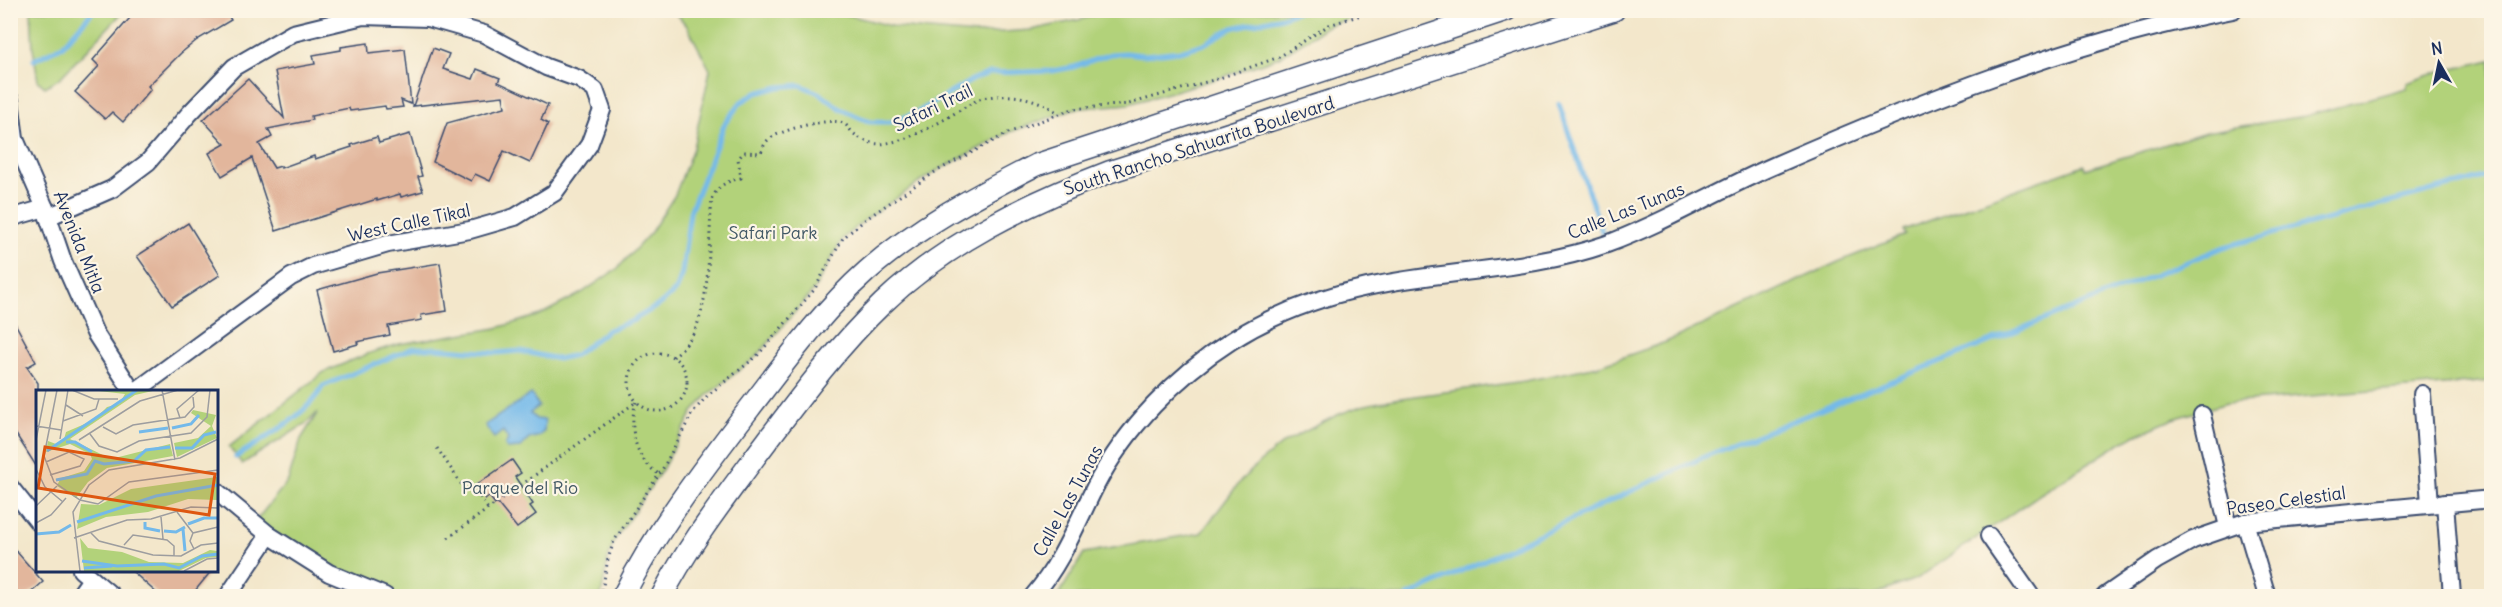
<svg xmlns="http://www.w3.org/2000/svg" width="2502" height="607" viewBox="0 0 2502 607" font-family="Delius,sans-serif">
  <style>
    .green { fill: #b2d27a; stroke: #66806c; stroke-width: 1.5 }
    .water { fill: #73b9ea; stroke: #4774a4; stroke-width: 1.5 }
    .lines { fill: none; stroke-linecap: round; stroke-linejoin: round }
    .stream { stroke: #73b9ea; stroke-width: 5 }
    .building { fill: #e2b69c }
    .minor-casing { stroke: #3b4b6e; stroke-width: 20 }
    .tertiary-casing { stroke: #3b4b6e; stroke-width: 24 }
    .path { stroke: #3b4b6e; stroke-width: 3; stroke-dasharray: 1.5 4.5; stroke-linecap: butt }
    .minor { stroke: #fff; stroke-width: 16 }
    .tertiary { stroke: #fff; stroke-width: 21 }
    .labels { text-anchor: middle; stroke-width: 4.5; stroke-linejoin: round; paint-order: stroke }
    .street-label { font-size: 18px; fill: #1b2f5e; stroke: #fcf5e5 }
    .park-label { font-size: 18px; fill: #415865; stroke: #fcf5e5 }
    .inset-river { fill: none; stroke: #73b9ea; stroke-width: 3 }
    .inset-road { fill: none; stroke: #9d9d9f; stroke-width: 1.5 }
    .view { fill: #de5710; fill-opacity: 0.15; stroke: #de5710; stroke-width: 3 }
    .inset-edge { fill: none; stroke: #1b2f5e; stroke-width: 3 }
  </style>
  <rect width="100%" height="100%" fill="#fcf5e5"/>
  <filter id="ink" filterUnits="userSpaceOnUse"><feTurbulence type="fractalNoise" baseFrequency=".0167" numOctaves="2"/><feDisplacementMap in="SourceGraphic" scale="12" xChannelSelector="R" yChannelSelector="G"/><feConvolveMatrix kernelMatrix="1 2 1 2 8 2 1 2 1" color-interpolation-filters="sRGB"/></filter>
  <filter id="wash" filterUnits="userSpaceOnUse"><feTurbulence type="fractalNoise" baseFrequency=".008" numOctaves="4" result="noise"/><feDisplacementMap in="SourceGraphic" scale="24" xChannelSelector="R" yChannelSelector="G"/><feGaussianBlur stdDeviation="1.35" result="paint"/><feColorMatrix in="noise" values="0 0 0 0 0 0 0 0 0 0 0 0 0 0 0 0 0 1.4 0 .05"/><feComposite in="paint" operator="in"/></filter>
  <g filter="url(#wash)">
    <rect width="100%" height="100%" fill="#f3e7cb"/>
    <g class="green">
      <polygon points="31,11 31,10 124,11 60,78 45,87 38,81 33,48"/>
      <polygon points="674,11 833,11 895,27 976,34 1031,30 1083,19 1108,11 1377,11 1329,25 1279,57 1220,78 1129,104 1073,109 1008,133 935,172 866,219 843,238 814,290 757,356 708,395 693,412 662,470 614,541 608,559 601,596 385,596 254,523 288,481 301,439 318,412 307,423 242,464 229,447 324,372 370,353 399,344 497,328 540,315 580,294 618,268 651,232 675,195 693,148 710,70 687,26"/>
      <polygon points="2491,60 2491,381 2227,403 2173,419 2125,440 2042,493 1918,578 1871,596 1058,596 1084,553 1201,533 1239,483 1260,462 1285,442 1337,415 1361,406 1394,399 1525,381 1598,366 1666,342 1838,262 1905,235 1903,230 2084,165 2085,169 2206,132 2305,116 2407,88 2407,83 2436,73"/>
    </g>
    <polygon class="water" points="531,394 539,406 530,413 536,419 545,420 544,431 539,436 529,439 520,448 507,449 505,446 508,439 503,431 494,438 485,425"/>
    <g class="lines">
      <g class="stream">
        <polyline points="34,60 62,46 94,10"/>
        <polyline points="1559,104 1602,232"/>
        <path d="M236 457C266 436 305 418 323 386L413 348H435L496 353 520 351 558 359 575 355 608 330 632 321 662 303 677 289 682 272 690 212 725 123 741 102 756 93 779 87 800 85 819 93 841 109 870 122H891L918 112 974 79 989 73 1052 71 1074 67 1110 54 1126 53 1144 55 1180 51 1204 44 1232 28 1282 17 1301 10"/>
        <polyline points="1408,596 1706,456 2224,247 2492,175"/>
      </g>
    </g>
    <g id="blocks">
      <g class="building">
        <polygon points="137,10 225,10 231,20 197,40 181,53 148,86 151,89 123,122 112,112 105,119 75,92 99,66 93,60"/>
        <polygon points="368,43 369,53 405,49 411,104 401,100 403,107 386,109 385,106 350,111 349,108 311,116 312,120 268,129 272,137 259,144 274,168 281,166 281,168 314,156 315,159 352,147 351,145 377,137 379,143 410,134 422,176 418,177 423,191 401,197 400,194 377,201 377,199 276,231 252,158 222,176 209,153 225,144 203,120 248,79 284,118 275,71 315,64 313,55 341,50 341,47"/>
        <polygon points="433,48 449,54 443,69 473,79 477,69 500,78 498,82 548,105 541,120 548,124 530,163 504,151 490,181 475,174 471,181 433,162 447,123 505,107 503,96 413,106"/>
        <polygon points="188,223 220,275 172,306 137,256"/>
        <polygon points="440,263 447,311 421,315 422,320 388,326 390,335 357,342 358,344 333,351 317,290 377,273"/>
        <polygon points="10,314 36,362 27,367 38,383 38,469 10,425"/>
        <polygon points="512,460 521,473 515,477 533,504 530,506 536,514 517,528 497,503 495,504 489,496 486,499 476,485"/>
        <polygon points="10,544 43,582 26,597 18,597 10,588"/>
        <polygon points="131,570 212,570 190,597 161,597"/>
      </g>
    </g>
  </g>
  <g filter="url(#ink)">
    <use href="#blocks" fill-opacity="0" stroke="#3b4b6e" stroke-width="1.5"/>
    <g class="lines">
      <g class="minor-casing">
        <g id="minor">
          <polyline points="10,100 15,139 45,208 63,261 95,333 132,391"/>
          <polyline points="48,217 112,189 148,162 189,114 234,67 293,33 363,16 428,18 484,34 546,67 579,79 595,90 602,110 589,145 554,193 515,217 470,230 388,244 313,266 291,277 136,391"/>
          <polyline points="10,218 45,208"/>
          <polyline points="2422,394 2430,504"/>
          <polyline points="2202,415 2228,527"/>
          <polyline points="10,487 38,522"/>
          <polyline points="216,491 269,535 329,573 385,596"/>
          <polyline points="2445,503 2452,596"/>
          <polyline points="2245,522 2267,596"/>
          <polyline points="1989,536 2031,596"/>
          <polyline points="81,570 112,596"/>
          <polyline points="79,596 91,579"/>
          <polyline points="228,596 269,535"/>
          <path d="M1033 596C1061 564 1076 525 1095 487 1125 429 1176 376 1231 341 1272 315 1320 297 1367 287 1448 269 1526 272 1607 244 1664 223 1716 191 1771 167 1919 102 2074 40 2233 10"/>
          <polyline points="2105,596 2157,560 2193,540 2245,522 2492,499"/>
        </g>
      </g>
      <g class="tertiary-casing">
        <g id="tertiary">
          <path d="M623 596C657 529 703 469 749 409 786 361 822 311 867 271 917 227 977 195 1036 165L1506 10"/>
          <path d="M662 596C687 547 722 502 755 457 795 404 835 349 883 303 946 243 1028 203 1109 172L1614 10"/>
        </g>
      </g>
      <g class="path">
        <circle cx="658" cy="382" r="29"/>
        <path d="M673 357C678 352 685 347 689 340 712 309 708 237 712 199 717 186 727 181 741 178L738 159 744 152 761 153C763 148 764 144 768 140 779 130 829 117 843 123 847 125 849 129 853 133 862 141 875 146 887 143 919 138 950 115 979 99 1005 92 1036 96 1058 113"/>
        <path d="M636 402C628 428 635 460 659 474"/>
        <polyline points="437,448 464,488 471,484 488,509"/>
        <polyline points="448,538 636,402"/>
        <polyline points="601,596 608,559 614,541 662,470 693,412 708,395 757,356 814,290 843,238 866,219 935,172 1008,133 1073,109 1129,104 1220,78 1279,57 1329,25 1377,10"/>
      </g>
      <use href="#minor" class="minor"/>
      <use href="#tertiary" class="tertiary"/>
    </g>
  </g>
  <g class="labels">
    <g class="street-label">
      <text transform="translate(933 108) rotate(-26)" y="6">Safari Trail</text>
      <text transform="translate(1199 146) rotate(-18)" y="6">South Rancho Sahuarita Boulevard</text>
      <text transform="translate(1626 211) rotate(-22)" y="6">Calle Las Tunas</text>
      <text transform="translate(409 223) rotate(-12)" y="6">West Calle Tikal</text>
      <text transform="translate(79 242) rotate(68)" y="6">Avenida Mitla</text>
      <text transform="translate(1068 501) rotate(-61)" y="6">Calle Las Tunas</text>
      <text transform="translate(2286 501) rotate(-8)" y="6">Paseo Celestial</text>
    </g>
    <g class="park-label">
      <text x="773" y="239">Safari Park</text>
      <text x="520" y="494">Parque del Rio</text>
    </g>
  </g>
  <g transform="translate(36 390)">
    <rect width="182" height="182" fill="#f3e7cb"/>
    <path d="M54 0H121L99 5 34 49 75 69 134 54 137 66 71 78 52 92 40 108 21 96 24 89 19 90 48 81 56 69 54 64 34 54 10 62 12 51 20 54 28 49 30 42 58 30 71 17 83 14 89 4ZM157 20 180 25 176 36 181 48 141 67 138 53 162 48 175 36 155 23ZM181 87V110L152 109 112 122 70 127 41 139 45 114 63 115 95 99ZM44 148 52 158 86 162 113 172 147 173 174 160 181 161V167L170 168 143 181H48Z" fill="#b2d27a"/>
    <path class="inset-river" d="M136 38 155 34 163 25M103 42 132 38M30 52H39L56 62M139 58H156L168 45 180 42M11 61 101 0M20 90 51 84 59 71 68 74 98 71 110 60 134 57M41 132 120 106 182 95M109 132V138L124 141M152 134 168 128H182M147 139 149 161M128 141 140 142 149 137M0 144 23 142 35 135M46 171 81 176 128 174 143 178 166 166 182 164M48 178 76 176"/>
    <path class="inset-road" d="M21 0 8 66 18 92 44 110 62 114 93 92 182 80M36 0 58 9H82M126 0 139 70M30 15 47 26M144 28 141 19 163 0M27 31 60 19 63 9M0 36 25 40M67 37 80 44 97 35 149 27 158 17 157 7M54 44 63 56 81 62 103 51 155 43 171 27 174 0M24 49 32 0M0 50 10 0M43 50 104 11 142 0M10 72 33 62 48 69 44 76 14 85M0 79 9 97 27 112M0 116 21 96M141 122 157 143M125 127 127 149M0 133 15 125 30 108M55 143 63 151 117 165 145 166 165 155 182 153M38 148 91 130 115 129 155 117 182 118M88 155 97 145 131 150 138 156V166M158 159 154 151 157 143 182 137M44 181 37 122 53 95 73 80 144 68 182 49M148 181 171 169 182 168"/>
    <path class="view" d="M9 57 179 84 173 125 2 98Z"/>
    <rect width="182" height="182" class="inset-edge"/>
  </g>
  <rect width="2502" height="607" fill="none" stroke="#fcf5e5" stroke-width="36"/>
  <g transform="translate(2439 63) rotate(351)" stroke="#fcf5e5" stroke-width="4.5" paint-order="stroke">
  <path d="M0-4.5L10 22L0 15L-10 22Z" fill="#1b2f5e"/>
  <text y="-9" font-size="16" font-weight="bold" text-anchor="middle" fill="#1b2f5e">N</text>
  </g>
</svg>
